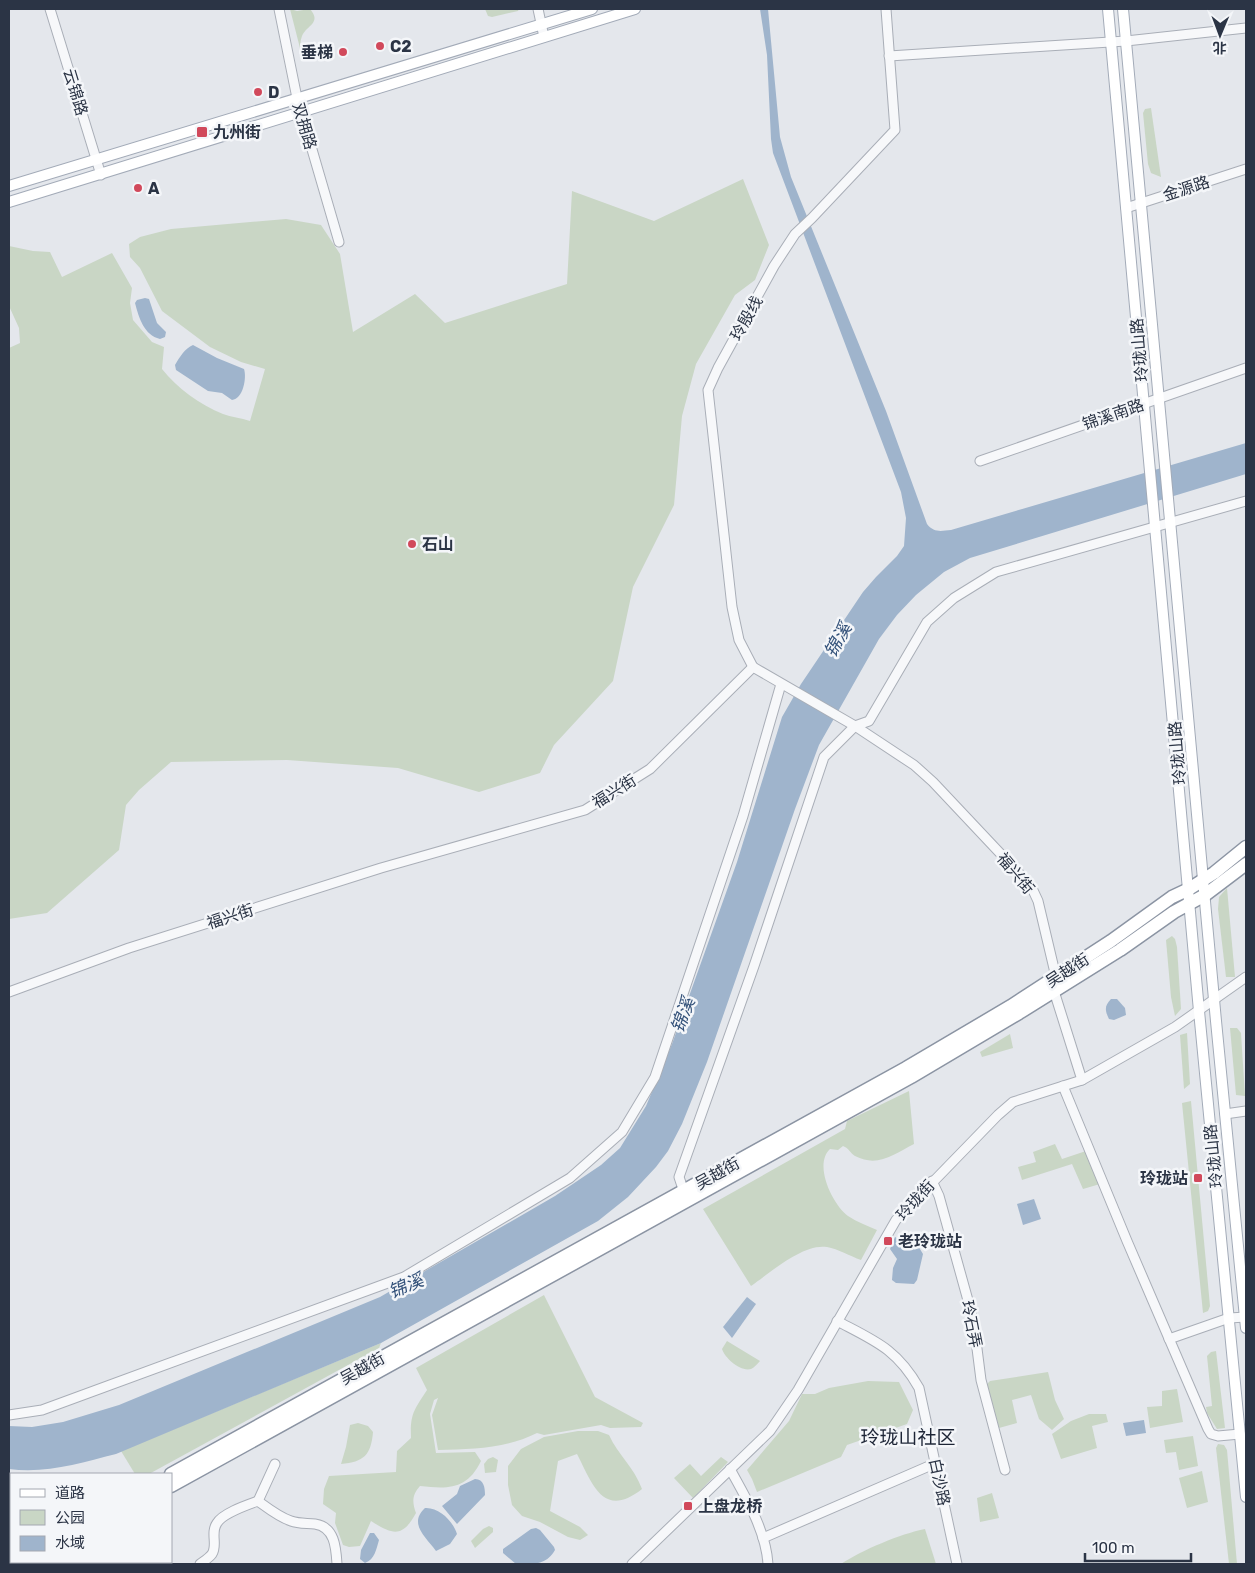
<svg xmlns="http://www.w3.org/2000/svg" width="1255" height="1573" viewBox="0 0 1255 1573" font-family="Rubik,'Noto Sans SC',sans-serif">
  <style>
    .green { fill: #c9d6c5 }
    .water { fill: #9fb4cc }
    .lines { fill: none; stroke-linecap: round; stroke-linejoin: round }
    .minor-casing { stroke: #a9aeb7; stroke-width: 11 }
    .major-casing { stroke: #a3abb8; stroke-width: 12 }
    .highway-casing { stroke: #8b94a3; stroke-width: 15 }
    .minor { stroke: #f7f8fa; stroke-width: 9 }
    .major { stroke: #fff; stroke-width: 10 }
    .highway { stroke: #fff; stroke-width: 12 }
    .poi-dot { fill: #d1495b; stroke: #f4f6f9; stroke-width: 2 }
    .labels { text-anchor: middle; stroke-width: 5; stroke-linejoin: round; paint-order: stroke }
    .poi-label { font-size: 16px; font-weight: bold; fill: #2b3445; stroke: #f4f6f9; text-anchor: start }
    .street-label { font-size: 16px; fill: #2b3445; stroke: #f4f6f9 }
    .water-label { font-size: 18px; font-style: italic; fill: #34527a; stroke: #f4f6f9 }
    .quarter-label { font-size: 19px; fill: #1d2536; stroke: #f4f6f9 }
  </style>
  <rect width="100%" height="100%" fill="#e4e7ec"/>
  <g class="green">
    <path d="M290 9 297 11 310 9C322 23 307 25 302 36 300 41 300 46 301 52Z"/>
    <polygon points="485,9 519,9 518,11 492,17 488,16"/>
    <polygon points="1151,108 1161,177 1151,173 1148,164 1143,113 1145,109"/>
    <path d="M743 179 769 245 755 280 735 295 696 364 682 416 674 505 633 587 613 681 554 745 540 773 479 792 398 768 287 760 171 762 139 790 126 805 119 850 47 913 9 919V348L20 343 19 328 9 306V246L33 251 50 252 62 277 112 253 132 288 130 303 133 320 152 342 164 347 162 369C177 388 200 405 223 414 231 417 241 418 250 421L265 369 241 362 210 347 162 311 140 268 130 257 129 244 140 237 171 229 286 219 321 225 340 254 353 332 415 294 445 323 567 284 572 191 654 221Z"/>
    <polygon points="1227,888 1235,977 1226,977 1218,909 1219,897"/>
    <polygon points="1172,936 1175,939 1177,947 1181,1009 1175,1016 1171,997 1166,940"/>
    <polygon points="1230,1028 1237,1028 1241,1033 1245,1096 1236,1095"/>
    <polygon points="1187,1033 1190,1084 1184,1089 1180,1035"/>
    <polygon points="1010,1034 1013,1048 982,1057 980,1052"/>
    <path d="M909 1091 914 1144C894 1154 878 1168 855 1156 850 1153 849 1148 843 1146L838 1150 830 1149C813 1165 833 1205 848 1216 857 1222 868 1226 877 1230L861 1260C850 1256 838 1249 827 1247 803 1243 770 1273 751 1286L703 1209 845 1129 847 1121Z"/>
    <polygon points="1191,1101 1210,1306 1208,1311 1203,1313 1182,1103"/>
    <polygon points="1055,1144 1062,1159 1086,1151 1100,1184 1083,1189 1072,1164 1022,1180 1018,1167 1036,1162 1033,1152"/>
    <path d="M544 1295 595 1397 643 1423 641 1427 610 1428 601 1425 544 1435 537 1433C505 1449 473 1449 438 1450L432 1415 438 1398 434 1400 430 1414 436 1453 475 1452 481 1461C467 1490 448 1489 420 1486 412 1495 412 1502 416 1513 402 1539 392 1534 371 1521L360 1546 349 1547 343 1545 335 1523 336 1513 323 1504 324 1489 329 1476 396 1472 397 1451 411 1438C410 1414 414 1410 427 1390L416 1368Z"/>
    <path d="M727 1341 760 1361C757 1364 754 1368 751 1369 740 1372 725 1358 722 1349Z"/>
    <polygon points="381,1343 379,1348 149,1474 135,1474 121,1451"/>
    <polygon points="1216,1351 1225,1428 1217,1429 1207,1413 1206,1407 1212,1406 1207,1356 1211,1352"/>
    <polygon points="1048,1372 1055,1400 1064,1419 1052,1430 1039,1419 1031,1395 1012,1400 1017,1423 999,1428 987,1384 990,1381"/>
    <polygon points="868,1381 899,1382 913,1410 907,1424 847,1445 841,1457 757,1492 752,1479 747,1470 789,1421 802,1394 815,1394 829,1388"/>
    <polygon points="1177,1389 1183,1422 1150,1428 1147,1407 1162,1406 1162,1391"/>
    <polygon points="1089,1414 1106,1414 1108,1422 1092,1426 1097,1448 1061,1459 1052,1434 1071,1421"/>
    <path d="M358 1423 368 1426 373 1432C371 1455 364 1462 341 1464L346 1447 350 1425Z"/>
    <path d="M578 1431H598L609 1435C618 1455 634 1467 642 1489 603 1520 592 1483 577 1454L558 1461 550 1511 580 1527 588 1535 580 1540 568 1537 540 1522 522 1516 512 1505 508 1485V1466L521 1449 544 1437Z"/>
    <polygon points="1193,1436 1198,1466 1179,1470 1176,1452 1166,1453 1164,1440"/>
    <polygon points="1218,1444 1224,1445 1227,1450 1237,1564 1229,1564 1216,1448"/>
    <polygon points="493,1457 498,1460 496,1472 485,1473 484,1464 488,1459"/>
    <polygon points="721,1457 728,1462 693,1498 674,1478 690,1464 701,1476"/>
    <polygon points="1202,1471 1208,1502 1187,1508 1179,1478"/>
    <polygon points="992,1493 999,1518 980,1522 977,1498"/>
    <polygon points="489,1526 493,1528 493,1532 475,1548 471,1541 483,1529"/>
    <path d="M925 1529 936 1564H841C862 1550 900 1534 925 1529Z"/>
  </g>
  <g class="water">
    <path d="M760 9H768L780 137 791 177 886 411 927 524C934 533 941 531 951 530L1246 443V474L970 558 944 572 916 595 897 615 879 639 819 745 795 809 707 1062 682 1124 668 1151 656 1167 628 1197 598 1221 381 1343 116 1454C80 1463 46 1474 9 1469V1426L32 1427 63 1422 119 1405 380 1297 555 1196 601 1165 620 1148 646 1106 672 1044 737 862 782 717 801 684 863 592 876 577 897 556 904 546 906 518 901 492 773 153 771 139 767 55Z"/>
    <path d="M145 298 149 299 157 323 166 332 165 337 160 339C144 335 139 318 135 303L137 300Z"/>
    <path d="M193 345 217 358 244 369C247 378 243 399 232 400L222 393 208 391 176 370 175 365C179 358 185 348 193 345Z"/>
    <path d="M1111 999H1117L1125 1008 1126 1015 1114 1020 1109 1019C1105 1011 1104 1006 1111 999Z"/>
    <polygon points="1034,1199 1041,1219 1023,1225 1017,1204"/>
    <polygon points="895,1237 909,1245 915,1241 923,1254 917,1280 914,1284 896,1283 892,1280 893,1268 897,1259 890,1249"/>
    <polygon points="747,1297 756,1304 732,1338 723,1327"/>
    <polygon points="1144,1420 1146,1433 1126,1436 1123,1423"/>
    <path d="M475 1479C484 1479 485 1488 485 1495L457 1524 442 1506 457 1494 460 1486Z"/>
    <path d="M425 1508C439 1507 453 1521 457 1534L450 1544 436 1551C426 1537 408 1524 425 1508Z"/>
    <path d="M536 1528 540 1530 554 1547 555 1550C546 1566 532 1564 516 1564L503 1553V1549L531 1529Z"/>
    <path d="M370 1533H374L379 1540C376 1550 375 1559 365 1563L360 1559 361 1550Z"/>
  </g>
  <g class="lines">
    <g class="minor-casing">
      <g id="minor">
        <polyline points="50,9 101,175"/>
        <polyline points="279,9 297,98 339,242"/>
        <polyline points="538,9 544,37"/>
        <polyline points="889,56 1126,41 1246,28"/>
        <polyline points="1126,208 1246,169"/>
        <polyline points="980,461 1246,368"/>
        <polyline points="753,667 739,640 732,607 708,390 718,368 774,266 795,234 812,218 895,130 886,9"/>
        <polyline points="1054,991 1082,1080"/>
        <polyline points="9,992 129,948 381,868 585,810 650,769 753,667 855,726 914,765 933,782 1031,886 1038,901 1056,977"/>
        <polyline points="1063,1086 1127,1241 1208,1429 1211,1434 1218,1436 1240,1434"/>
        <polyline points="1225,1114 1246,1111"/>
        <polyline points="932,1181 939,1196 969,1304 974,1325 981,1380 1005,1470"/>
        <polyline points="684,1192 679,1177 754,966 824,757 855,726 869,721 927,622 954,598 996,572 1246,501"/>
        <path d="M837 1321C875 1341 897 1349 919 1388L957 1564"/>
        <polyline points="1169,1339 1229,1318 1246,1317"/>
        <polyline points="9,1415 42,1410 404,1277 570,1178 622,1132 655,1077 743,816 781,684"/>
        <path d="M730 1469C746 1498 766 1531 768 1564"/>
        <path d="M258 1501C269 1509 279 1517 291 1521 299 1524 307 1523 315 1524 335 1527 336 1548 337 1564"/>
        <polyline points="763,1538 936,1463"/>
        <path d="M200 1564C204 1561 209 1558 212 1554 218 1545 210 1533 217 1523 223 1513 247 1505 258 1501L275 1464"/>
        <polyline points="632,1564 770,1431 798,1390 896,1220 998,1115 1013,1102 1082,1080 1175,1027 1246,977"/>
      </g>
    </g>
    <g class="major-casing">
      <g id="major">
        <polyline points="1108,9 1199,1011 1246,1497"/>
        <polyline points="1123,9 1216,1021 1246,1328"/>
        <polyline points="9,186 592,9"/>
        <polyline points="9,202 635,9"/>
      </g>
    </g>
    <g class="highway-casing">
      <g id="highway">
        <polyline points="171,1474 906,1068 1011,1006 1111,941 1172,897 1189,889 1214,873 1246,847"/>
        <polyline points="171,1486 911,1077 1019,1013 1120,950 1174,912 1205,895 1246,864"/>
        <polyline points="9,1564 14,1562"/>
        <polyline points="31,1564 35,1562"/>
      </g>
    </g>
    <use href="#minor" class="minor"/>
    <use href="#major" class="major"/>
    <use href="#highway" class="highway"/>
  </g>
  <g class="poi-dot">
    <circle cx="380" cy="46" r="5"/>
    <circle cx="343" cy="52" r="5"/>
    <circle cx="258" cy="92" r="5"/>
    <rect x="196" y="126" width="12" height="12" rx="2.5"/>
    <circle cx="138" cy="188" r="5"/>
    <circle cx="412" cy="544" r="5"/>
    <rect x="1193" y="1173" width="10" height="10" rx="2.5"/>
    <rect x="883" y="1236" width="10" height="10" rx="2.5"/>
    <rect x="683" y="1501" width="10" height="10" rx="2.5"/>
  </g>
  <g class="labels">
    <g class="poi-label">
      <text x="390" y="52">C2</text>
      <text x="333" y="58" text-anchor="end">垂梯</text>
      <text x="268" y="98">D</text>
      <text x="213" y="138">九州街</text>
      <text x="148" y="194">A</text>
      <text x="422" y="550">石山</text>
      <text x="1188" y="1184" text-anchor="end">玲珑站</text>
      <text x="898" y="1247">老玲珑站</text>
      <text x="698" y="1512">上盘龙桥</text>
    </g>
    <g class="street-label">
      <text transform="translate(76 92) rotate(73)" y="6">云锦路</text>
      <text transform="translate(305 126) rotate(74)" y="6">双拥路</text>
      <text transform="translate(1186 188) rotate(-18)" y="6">金源路</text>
      <text transform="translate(746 318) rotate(-61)" y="6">玲殷线</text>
      <text transform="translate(1139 350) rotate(-95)" y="6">玲珑山路</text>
      <text transform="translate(1113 414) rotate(-19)" y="6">锦溪南路</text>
      <text transform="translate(1177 753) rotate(-95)" y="6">玲珑山路</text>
      <text transform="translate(614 791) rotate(-32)" y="6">福兴街</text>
      <text transform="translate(1016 873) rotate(50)" y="6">福兴街</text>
      <text transform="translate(230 916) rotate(-18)" y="6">福兴街</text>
      <text transform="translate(1067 970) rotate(-33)" y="6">吴越街</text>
      <text transform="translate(1213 1156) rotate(-96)" y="6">玲珑山路</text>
      <text transform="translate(717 1173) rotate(-29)" y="6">吴越街</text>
      <text transform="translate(915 1200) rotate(-48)" y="6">玲珑街</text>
      <text transform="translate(972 1324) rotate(79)" y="6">玲石弄</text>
      <text transform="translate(362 1368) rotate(-29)" y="6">吴越街</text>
      <text transform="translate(940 1482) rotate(78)" y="6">白沙路</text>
    </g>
    <g class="water-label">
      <text transform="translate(838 640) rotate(-61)" y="6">锦溪</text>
      <text transform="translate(683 1015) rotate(-69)" y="6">锦溪</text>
      <text transform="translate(406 1286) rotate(-23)" y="6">锦溪</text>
    </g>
    <g class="quarter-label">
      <text x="908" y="1444">玲珑山社区</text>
    </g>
  </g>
  <rect width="1255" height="1573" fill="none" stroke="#2b3445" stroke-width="20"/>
  <rect x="10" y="1473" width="162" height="90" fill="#f4f6f9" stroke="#a4a8b1"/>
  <rect x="20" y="1489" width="25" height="8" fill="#ffffff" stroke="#a4a8b1"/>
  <text x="55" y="1498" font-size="15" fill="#2b3445">道路</text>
  <rect x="20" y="1510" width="25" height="15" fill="#c9d6c5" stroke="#a4a8b1"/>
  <text x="55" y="1523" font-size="15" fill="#2b3445">公园</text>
  <rect x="20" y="1536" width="25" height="15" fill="#9fb4cc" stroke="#a4a8b1"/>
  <text x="55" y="1548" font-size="15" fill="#2b3445">水域</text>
  <g transform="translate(1220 35) rotate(181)" stroke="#f4f6f9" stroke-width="4" paint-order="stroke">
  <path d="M0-4L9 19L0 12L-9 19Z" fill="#2b3445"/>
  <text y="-8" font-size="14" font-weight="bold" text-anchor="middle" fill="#2b3445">北</text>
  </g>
  <path d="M1085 1553v8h106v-8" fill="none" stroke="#2b3445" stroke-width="2.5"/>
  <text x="1092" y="1553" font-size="15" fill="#2b3445" stroke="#f4f6f9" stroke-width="4" paint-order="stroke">100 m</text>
</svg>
